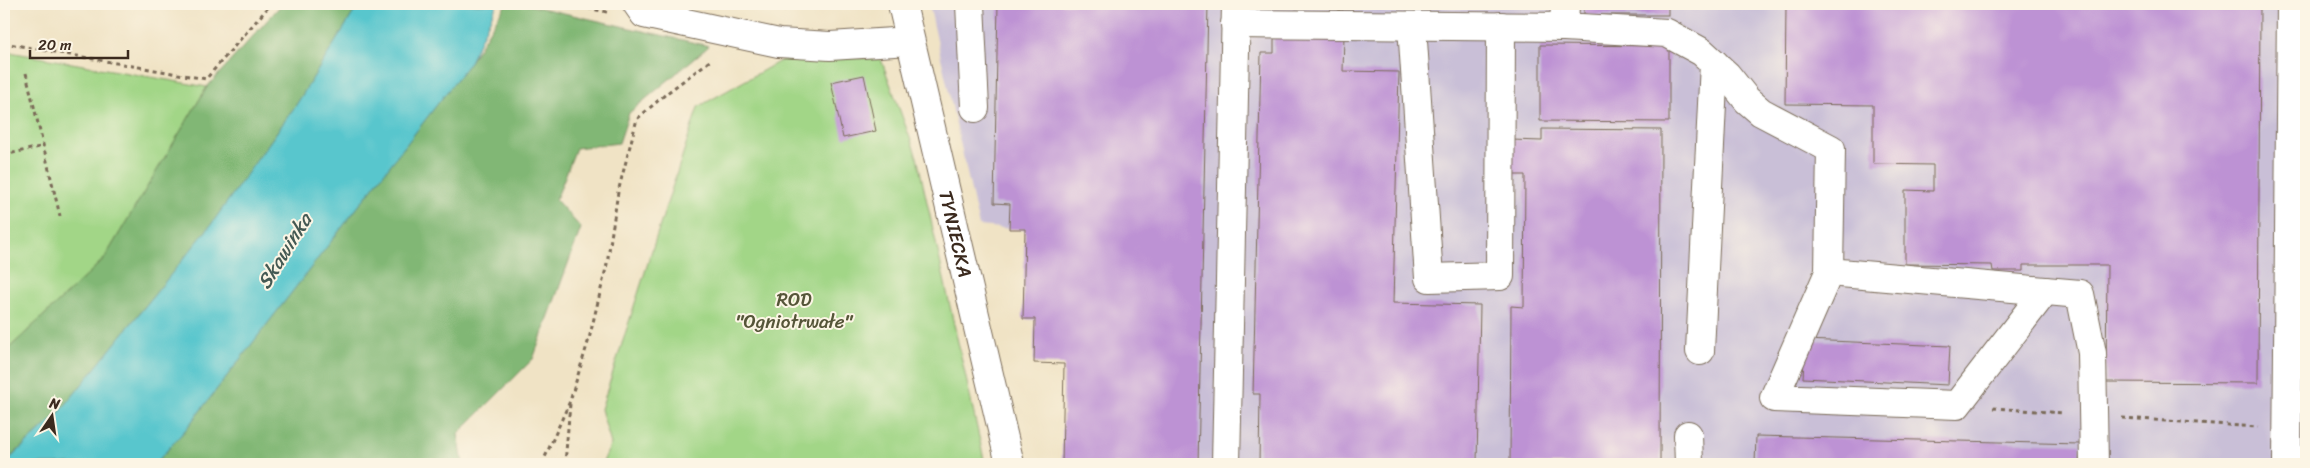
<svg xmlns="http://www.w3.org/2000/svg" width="2310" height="468" viewBox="0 0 2310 468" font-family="Sriracha,sans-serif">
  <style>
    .industrial { fill: #c9bfd7 }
    .green { fill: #a2d687; stroke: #6e8052 }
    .forest { fill: #81b774; stroke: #5e7049 }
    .water { fill: #58c6cd; stroke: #4a7876 }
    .building { fill: #bd92d4 }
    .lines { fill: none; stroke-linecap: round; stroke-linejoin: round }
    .minor-casing { stroke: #7a6b58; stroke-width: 30 }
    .path { stroke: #7a6b58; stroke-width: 3; stroke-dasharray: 4 4; stroke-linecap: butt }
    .minor { stroke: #fff; stroke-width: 28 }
    .labels { text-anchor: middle; stroke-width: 4; stroke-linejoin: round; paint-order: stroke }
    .street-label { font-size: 19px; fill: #3b2a1e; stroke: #fcf5e5 }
    .park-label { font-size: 19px; fill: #555538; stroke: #fcf5e5 }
    .water-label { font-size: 20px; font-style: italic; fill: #445953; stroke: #fcf5e5 }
  </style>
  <rect width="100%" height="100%" fill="#fcf5e5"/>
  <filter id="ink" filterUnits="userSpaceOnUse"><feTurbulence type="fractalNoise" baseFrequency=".02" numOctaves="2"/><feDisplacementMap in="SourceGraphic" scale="10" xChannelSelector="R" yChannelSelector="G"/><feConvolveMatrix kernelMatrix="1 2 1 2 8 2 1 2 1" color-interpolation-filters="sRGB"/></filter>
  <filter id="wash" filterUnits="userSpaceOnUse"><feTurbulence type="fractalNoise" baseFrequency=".0096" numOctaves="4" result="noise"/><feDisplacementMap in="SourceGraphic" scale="20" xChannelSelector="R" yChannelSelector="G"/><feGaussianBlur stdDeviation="1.12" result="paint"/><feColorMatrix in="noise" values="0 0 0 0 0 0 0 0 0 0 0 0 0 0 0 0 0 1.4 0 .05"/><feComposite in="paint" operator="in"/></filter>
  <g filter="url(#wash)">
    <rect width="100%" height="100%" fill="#f0e3c5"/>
    <polygon class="industrial" points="929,4 2306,4 2306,464 1062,464 1064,364 1034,363 1035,320 1023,319 1025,230 979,226"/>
    <g class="green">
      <polygon points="4,51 207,87 104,259 4,353"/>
      <polygon points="789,56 881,59 917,157 985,464 602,464 611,444 601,409 698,107"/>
    </g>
    <g class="forest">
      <polygon points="282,4 359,4 296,105 210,226 58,414 4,463 4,353 104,259 207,87"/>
      <polygon points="506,4 524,4 709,46 629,113 619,143 576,148 556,200 581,228 533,359 458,434 463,464 155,464 186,429 470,62"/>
    </g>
    <polygon class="water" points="359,4 497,4 470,62 186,429 155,464 4,464 58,414 210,226 296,105"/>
    <g id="blocks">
      <g class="building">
        <polygon points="781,4 811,4 811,5 783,11"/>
        <polygon points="998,4 1208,4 1198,464 1062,464 1064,364 1034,363 1035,319 1023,319 1025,229 1009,229 1010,204 994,203"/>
        <rect x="1584" y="4" width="84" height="11"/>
        <polygon points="1786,4 2260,4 2258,383 2106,382 2107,265 2023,265 2023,271 1993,271 1992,265 1905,264 1905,190 1933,191 1933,165 1873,164 1873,105 1785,104"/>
        <polygon points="1274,35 1344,36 1343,71 1399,72 1393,303 1480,305 1477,464 1259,464 1260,394 1253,394 1261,53 1274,53"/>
        <polygon points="1540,45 1669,46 1669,122 1540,121"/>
        <polygon points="864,75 876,131 843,138 831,82"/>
        <polygon points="1542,129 1661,130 1660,464 1510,464 1511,306 1524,307 1525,175 1511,175 1511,140 1542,141"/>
        <polygon points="1805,340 1950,346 1948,385 1803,378"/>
        <polygon points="1756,436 2080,444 2079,464 1755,464"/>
      </g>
    </g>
  </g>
  <g filter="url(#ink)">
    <use href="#blocks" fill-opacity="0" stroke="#7a6b58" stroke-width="1"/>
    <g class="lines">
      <g class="minor-casing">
        <g id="minor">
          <polyline points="637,4 644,14 779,43 830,46 910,41"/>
          <path id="s1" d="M902 4 1010 464"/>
          <polyline points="970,4 975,108"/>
          <polyline points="1565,4 1564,27 1667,33 1702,52 1727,75 1747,100 1761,112 1831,149 1829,272 2080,294 2092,353 2094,464"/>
          <polyline points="1235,24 1564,27"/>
          <polyline points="1412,26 1429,278 1500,276 1501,26"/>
          <polyline points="1829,272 1774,398 1957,405 2045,291"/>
          <polyline points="1700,351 1714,63"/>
          <polyline points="1688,435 1689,464"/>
          <polyline points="1226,464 1236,4"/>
          <polyline points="2287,464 2291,4"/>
        </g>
      </g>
      <g class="path">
        <polyline points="564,4 607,12"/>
        <polyline points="4,43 206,79 271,4"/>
        <polyline points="26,73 60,216"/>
        <polyline points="4,155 44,146"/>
        <polyline points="1993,408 2064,413"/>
        <polyline points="2122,418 2258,427"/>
        <polyline points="542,464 570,401 589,339 607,264 618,192 637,119 667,93 711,60"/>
        <polyline points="565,464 570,404"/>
      </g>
      <use href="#minor" class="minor"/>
    </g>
  </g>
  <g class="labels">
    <g class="street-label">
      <text dy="7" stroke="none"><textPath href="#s1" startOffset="236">TYNIECKA</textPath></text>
    </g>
    <g class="park-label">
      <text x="794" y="306">ROD<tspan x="794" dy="22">"Ogniotrwałe"</tspan></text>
    </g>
    <g class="water-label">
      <text transform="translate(284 251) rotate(-58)" y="7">Skawinka</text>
    </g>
  </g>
  <rect width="2310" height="468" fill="none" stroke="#fcf5e5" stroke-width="20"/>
  <g transform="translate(52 416) rotate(13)" stroke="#fcf5e5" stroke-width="4" paint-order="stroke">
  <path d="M0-4L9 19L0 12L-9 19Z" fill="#3b2a1e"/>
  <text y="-8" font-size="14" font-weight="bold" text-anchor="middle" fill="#3b2a1e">N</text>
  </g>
  <path d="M30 50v8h98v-8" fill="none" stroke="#3b2a1e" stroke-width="2.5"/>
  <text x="38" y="50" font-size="15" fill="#3b2a1e" stroke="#fcf5e5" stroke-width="4" paint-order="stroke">20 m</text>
</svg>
